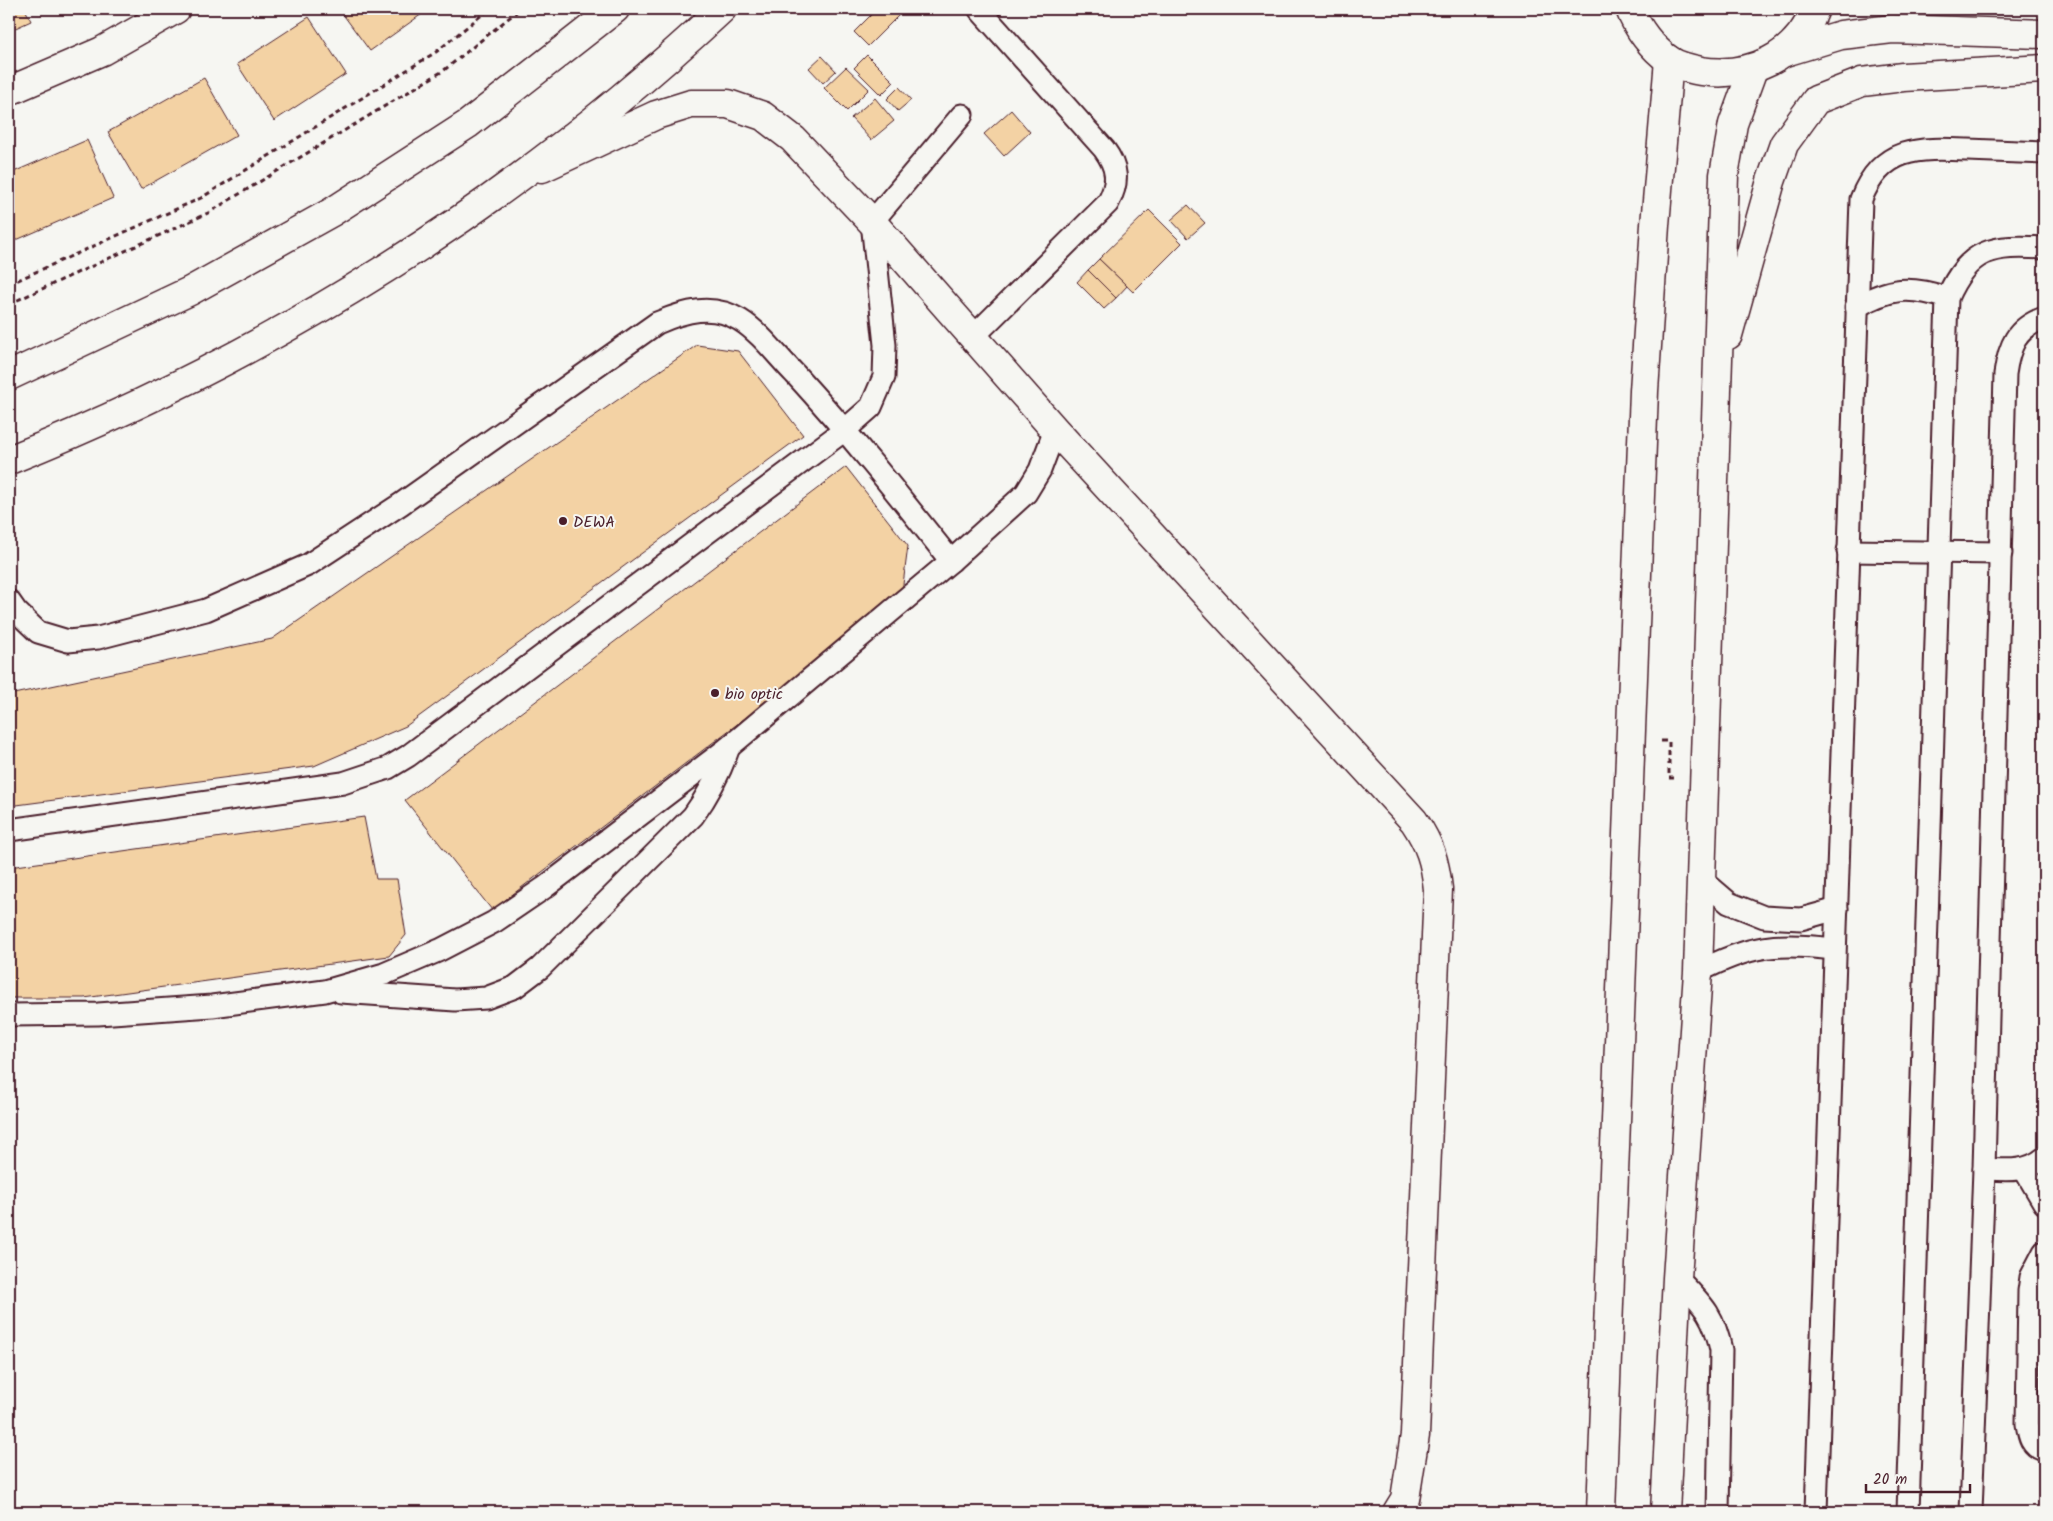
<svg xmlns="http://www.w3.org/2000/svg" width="2053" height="1521" viewBox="0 0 2053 1521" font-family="Kalam,sans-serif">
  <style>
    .building { fill: #f3d2a4; stroke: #4a1f2b }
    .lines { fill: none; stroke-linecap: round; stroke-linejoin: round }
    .lane-casing { stroke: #4a1f2b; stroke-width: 25 }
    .street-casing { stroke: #4a1f2b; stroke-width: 31 }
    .secondary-casing { stroke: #4a1f2b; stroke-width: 31 }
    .path { stroke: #4a1f2b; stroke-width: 3; stroke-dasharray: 5 4; stroke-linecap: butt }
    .lane { stroke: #f6f6f2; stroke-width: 21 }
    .street { stroke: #f6f6f2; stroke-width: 28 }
    .secondary { stroke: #f6f6f2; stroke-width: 28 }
    .poi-dot { fill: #4a1f2b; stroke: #f6f6f2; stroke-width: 2 }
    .labels { text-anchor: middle; stroke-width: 4; stroke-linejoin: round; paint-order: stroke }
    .poi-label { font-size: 16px; fill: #4a1f2b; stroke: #f6f6f2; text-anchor: start }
  </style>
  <rect width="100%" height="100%" fill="#f6f6f2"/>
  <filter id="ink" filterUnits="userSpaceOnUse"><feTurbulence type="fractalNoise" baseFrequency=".02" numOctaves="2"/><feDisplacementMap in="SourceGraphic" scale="10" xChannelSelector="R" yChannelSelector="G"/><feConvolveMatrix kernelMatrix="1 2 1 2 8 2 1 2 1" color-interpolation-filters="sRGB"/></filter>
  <g filter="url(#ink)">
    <g class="building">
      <polygon points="9,9 25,9 31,21 9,31"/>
      <polygon points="339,9 429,9 370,51"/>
      <polygon points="877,9 905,9 868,46 854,32"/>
      <polygon points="309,17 346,74 274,121 237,64"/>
      <polygon points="867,55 894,82 881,95 854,68"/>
      <polygon points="822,56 836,71 823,83 809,68"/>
      <polygon points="846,67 869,89 847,111 824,88"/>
      <polygon points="204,78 237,135 141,189 108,132"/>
      <polygon points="899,87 911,100 898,111 887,99"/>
      <polygon points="875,98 894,121 871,140 851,118"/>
      <polygon points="1011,110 1030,132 1004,156 984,134"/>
      <polygon points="87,140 113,198 14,241 9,229 9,174"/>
      <polygon points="1188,205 1205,223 1188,238 1171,220"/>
      <polygon points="1149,210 1182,243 1133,292 1099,259"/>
      <polygon points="1099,259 1127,286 1116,298 1088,270"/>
      <polygon points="1088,270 1116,298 1104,309 1077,282"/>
      <polygon points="697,345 738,351 803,435 406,726 314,766 9,806 9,695 272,639"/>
      <polygon points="846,467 908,546 901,600 492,910 405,800"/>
      <polygon points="364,817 376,879 397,879 406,935 389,956 84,998 9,998 9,867"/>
    </g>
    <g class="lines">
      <g class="lane-casing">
        <g id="lane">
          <path d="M1856 307C1890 287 1910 286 1947 298"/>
          <path d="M973 337 1108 203C1119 182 1118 168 1104 149L979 9"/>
          <polyline points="1848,551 2001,553"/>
          <path d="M9 601 16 611 38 632 68 641 98 638 206 610 308 565 401 504 657 323C685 311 712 303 740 320 761 333 778 357 795 374 850 434 900 497 951 561"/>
          <polyline points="9,830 343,783 388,768 408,756 846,429 871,407 884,377 885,345 872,222 962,115"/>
          <polyline points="1701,879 1729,903 1764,917 1801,919 1837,909"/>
          <path d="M1698 972C1750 945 1776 942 1834 949"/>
          <path d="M341 992 455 1000 486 998 515 987 540 968 693 816C709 794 720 773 729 747"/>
          <polyline points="9,1015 98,1014 212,1006 325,991 384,974 440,950 494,922 544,888 729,747 951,561 1026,493 1040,470 1055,430"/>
          <path d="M1984 1169C2006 1170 2026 1173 2044 1158"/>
          <polyline points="2024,1169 2044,1203"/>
          <path d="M2044 1252 2031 1277 2029 1291 2027 1424C2029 1436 2031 1447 2044 1450"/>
          <path d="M1677 1278C1702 1304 1714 1314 1721 1350L1718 1512"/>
          <path d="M1816 1512 1861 199C1882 146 1918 148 1968 150 1993 151 2019 152 2044 153"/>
          <path d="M1908 1512 1947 298C1969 248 1993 245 2044 248"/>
          <path d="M1971 1512 1984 1169 2005 374C2009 346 2016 328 2044 318"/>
        </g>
      </g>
      <g class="street-casing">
        <g id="street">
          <polyline points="1785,52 1841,35 1892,29 2044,34"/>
          <polyline points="9,91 102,51 176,9"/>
          <path d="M542 168 656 115 691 104H728L763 116 793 139 872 222 1055 430 1414 821C1430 845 1435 861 1438 889L1415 1435 1405 1499 1397 1512"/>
        </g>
      </g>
      <g class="secondary-casing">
        <g id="secondary">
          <path d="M1630 9C1637 28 1652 48 1669 60 1677 66 1691 69 1701 71 1750 78 1797 57 1815 9"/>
          <polyline points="1728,335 1771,181 1784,144 1816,100 1862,82 1903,77 2044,69"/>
          <polyline points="9,376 190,291 332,212 468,124 615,9"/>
          <path d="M9 460C271 356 516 202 722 9"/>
          <polyline points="1601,1512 1644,391 1655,225 1669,60"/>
          <polyline points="1665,1512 1677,1278 1698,972 1724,175 1733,124 1753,69"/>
        </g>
      </g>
      <g class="path">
        <polyline points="9,284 201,198 436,52 489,9"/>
        <polyline points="9,304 208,213 443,71 520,9"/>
        <polyline points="1661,741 1669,741 1669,778 1674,778"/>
      </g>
      <use href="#lane" class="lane"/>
      <use href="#street" class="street"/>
      <use href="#secondary" class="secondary"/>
    </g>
  </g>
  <g class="poi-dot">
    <circle cx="563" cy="521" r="5"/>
    <circle cx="715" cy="693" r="5"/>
  </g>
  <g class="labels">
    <g class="poi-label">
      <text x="573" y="527">DEWA</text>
      <text x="725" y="699">bio optic</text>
    </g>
  </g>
  <rect width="2053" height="1521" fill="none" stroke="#f6f6f2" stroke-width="30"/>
  <rect x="15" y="15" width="2023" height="1491" fill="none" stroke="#4a1f2b" stroke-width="2" filter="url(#ink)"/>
  <path d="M1866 1484v8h104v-8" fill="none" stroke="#4a1f2b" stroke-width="2.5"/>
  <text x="1873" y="1484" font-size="15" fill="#4a1f2b" stroke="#f6f6f2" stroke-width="4" paint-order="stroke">20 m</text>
</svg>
